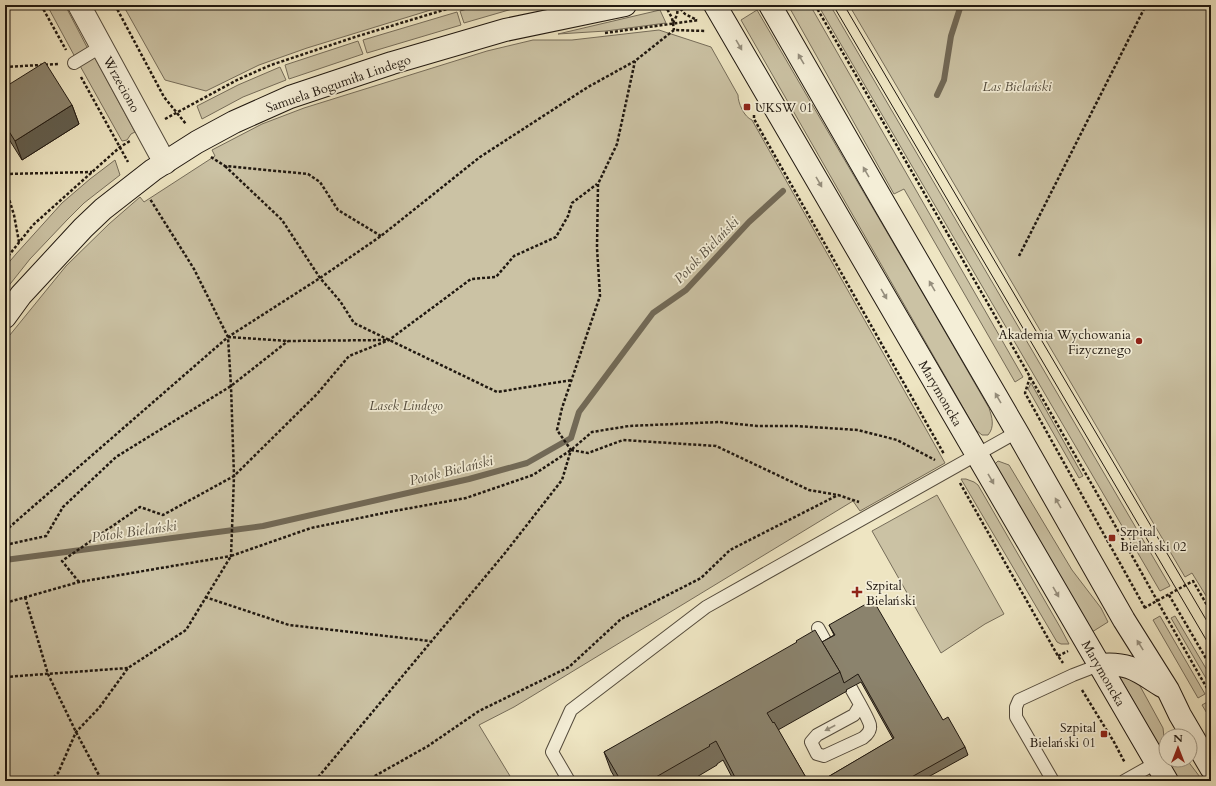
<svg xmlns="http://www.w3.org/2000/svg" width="1216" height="786" viewBox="0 0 1216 786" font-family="Cardo,serif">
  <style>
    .green { fill: #cbc2a4; stroke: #766d5a }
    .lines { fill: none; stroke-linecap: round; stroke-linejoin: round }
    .stream { stroke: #726956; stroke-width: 6 }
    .lane-casing { stroke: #544b3c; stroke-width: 14 }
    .street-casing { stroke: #544b3c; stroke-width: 24 }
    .secondary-casing { stroke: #201810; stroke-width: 24 }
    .path { stroke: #201810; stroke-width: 2.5; stroke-dasharray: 3 2; stroke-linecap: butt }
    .lane { stroke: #f4eed7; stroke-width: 12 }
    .street { stroke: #f4eed7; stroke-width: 22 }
    .secondary { stroke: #f4eed7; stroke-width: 22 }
    .tram { stroke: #201810; stroke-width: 1 }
    .wall { fill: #78715e; stroke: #201810 }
    .shaded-wall { fill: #615c4c; stroke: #201810 }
    .building { fill: #8b836d; stroke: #201810 }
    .oneway { fill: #958e7d }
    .poi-dot { fill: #8f2418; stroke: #f4eed7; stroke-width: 1.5 }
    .labels { text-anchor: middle; stroke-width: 3.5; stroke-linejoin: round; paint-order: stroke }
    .street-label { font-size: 13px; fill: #201810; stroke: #f4eed7 }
    .park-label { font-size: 13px; font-style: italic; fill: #534b3c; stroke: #f4eed7 }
    .poi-label { font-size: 13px; fill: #201810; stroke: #f4eed7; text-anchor: start }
    .water-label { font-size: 14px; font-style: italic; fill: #564e3f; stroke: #f4eed7 }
  </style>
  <rect width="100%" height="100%" fill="#eee5c2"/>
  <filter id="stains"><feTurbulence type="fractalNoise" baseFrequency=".005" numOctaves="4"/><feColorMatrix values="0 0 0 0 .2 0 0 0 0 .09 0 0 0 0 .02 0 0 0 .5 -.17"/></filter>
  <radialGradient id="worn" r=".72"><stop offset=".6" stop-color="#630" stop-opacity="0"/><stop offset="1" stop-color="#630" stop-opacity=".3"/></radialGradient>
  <g class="green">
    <polygon points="123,5 447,5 307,48 259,65 206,91 165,80"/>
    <polygon points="481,5 526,5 464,23 460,11"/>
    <polygon points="788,5 810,5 1023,377 1015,382 904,189 894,194"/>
    <polygon points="818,5 830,5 1170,586 1160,591"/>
    <polygon points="849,5 1211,5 1211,604 1192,573 1185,577"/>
    <polygon points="48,7 66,7 88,49 75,57"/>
    <polygon points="660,10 666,23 606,31 558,34"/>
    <path d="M757 10C834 143 913 275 989 408 992 417 995 427 988 435H982L976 430 741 20Z"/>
    <polygon points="457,12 461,25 367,53 363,40"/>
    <path d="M659 30 711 47 738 95C738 103 744 117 752 120L945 463 860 511 853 501 514 707 479 725 513 781H5V341L66 266 109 224 140 197 144 202 215 156 212 150 262 124 304 108 487 51 533 40H572Z"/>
    <polygon points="358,41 363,54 289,79 285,65"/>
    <polygon points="94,56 135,132 131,134 127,140 122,141 79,64"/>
    <polygon points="280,67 286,80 243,97 202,119 197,106 238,85"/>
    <polygon points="115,160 120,175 84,203 67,220 30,259 7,288 5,286 5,267 16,254 62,203 90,179"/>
    <polygon points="1031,383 1083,476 1079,478 1028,389"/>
    <polygon points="998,461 1009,465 1072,570 1101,608 1108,622 1092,632 995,464"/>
    <polygon points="966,479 974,482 978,485 1060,627 1069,644 1061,644 1057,642 961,479"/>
    <polygon points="937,495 1004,614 985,624 941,653 872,531"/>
    <polygon points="1160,616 1205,694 1198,698 1153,620"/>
    <polygon points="1175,616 1211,677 1211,687 1171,618"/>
    <polygon points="1118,674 1133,679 1140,686 1163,728 1164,737 1161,746 1159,746"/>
    <polygon points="1209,701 1211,705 1211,720 1202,705"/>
    <polygon points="1168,760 1187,760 1203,781 1179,781 1169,765"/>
  </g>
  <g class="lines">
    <g class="stream">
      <polyline points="937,95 944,80 951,36 961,5"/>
      <polyline points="5,560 263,526 469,479 527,463 571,438 579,412 653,313 686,290 749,222 783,191"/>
    </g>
    <g class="lane-casing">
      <g id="lane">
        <polyline points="74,63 102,46"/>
        <polyline points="818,628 828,646"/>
        <path d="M851 688C855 696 868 717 870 725 871 730 867 735 863 738L824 756 817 754 811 742 817 735 854 715 860 705"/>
        <polyline points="569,781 552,752 571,710 706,607 1017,432"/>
        <polyline points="1053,781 1016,717 1016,707 1019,700 1073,675 1099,665"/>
        <polyline points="1124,781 1156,763"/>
      </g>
    </g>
    <g class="street-casing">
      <polyline id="street" points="79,5 165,163"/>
    </g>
    <g class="secondary-casing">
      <g id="secondary">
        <polyline points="715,5 1167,781"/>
        <polyline points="770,5 885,205 1017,432 1124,620 1168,690 1180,715 1211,768"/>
        <polyline points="5,317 21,295 83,228 103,209 153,170 197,142 234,122 290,97 392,63 505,30 625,5"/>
        <path d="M1099 665C1129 662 1138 671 1162 686"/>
      </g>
    </g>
    <g class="path">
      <polyline points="41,5 66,50"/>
      <polyline points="115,5 164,97 186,124"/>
      <polyline points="665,5 672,18 674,30"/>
      <polyline points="677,5 685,14 697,20"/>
      <path d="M815 5C908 164 999 323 1091 483 1131 553 1170 625 1211 695"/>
      <polyline points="673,23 677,15 678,7"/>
      <polyline points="605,33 699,20"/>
      <polyline points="5,67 58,64"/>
      <polyline points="81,77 128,162"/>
      <polyline points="754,115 754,119 944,454"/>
      <polyline points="165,119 237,80 271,65 355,37 460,5"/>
      <polyline points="211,157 225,166 308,174 320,182 338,210 381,236"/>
      <polyline points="225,166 282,220 320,278 340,301 354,323 497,392 572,380"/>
      <polyline points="5,174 92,172"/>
      <polyline points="5,186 14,215 19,242"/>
      <polyline points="1019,256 1146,5"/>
      <polyline points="5,260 33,225 120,147 130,141"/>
      <polyline points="228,337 288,341 387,340"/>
      <polyline points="1030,377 1025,393 1145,608"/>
      <polyline points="571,450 588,453 623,440 716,446 809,490 838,495 859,502"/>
      <polyline points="960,483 1058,656 1063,663"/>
      <polyline points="5,531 228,337 320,278 381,236 480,157 588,87 635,61 674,30 706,31"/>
      <polyline points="5,545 46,536 63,507 116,457 231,386 288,341"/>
      <polyline points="79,582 62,561 140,507 163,515 234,476 317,394 349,356 389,340 471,279 496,277 514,256 556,237 568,216 572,203 597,184"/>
      <polyline points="1169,595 1211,667"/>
      <polyline points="25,597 48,674 76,732 102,781"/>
      <polyline points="205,597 289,625 430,641"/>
      <polyline points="5,603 79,582 231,556 234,476 231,386 228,337 194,269 150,199"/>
      <polyline points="1144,608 1193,581 1211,612"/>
      <polyline points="1058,656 1068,651"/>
      <polyline points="5,677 128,668"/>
      <polyline points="1082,690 1114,742 1125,763"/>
      <polyline points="50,781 58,773 76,732 99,708 128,668 186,630 231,556 311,528 394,511 466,498 533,475 571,450 592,432 629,426 719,422 757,426 796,426 858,430 897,440 935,460"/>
      <polyline points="315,781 505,553 562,480 571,450 557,430 562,408 600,296 597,248 598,184 617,144 635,61"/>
      <polyline points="366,781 428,746 479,711 569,667 621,619 701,578 730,550 838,495"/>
      <polyline points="1002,781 1008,778"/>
    </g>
    <use href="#lane" class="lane"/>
    <use href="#street" class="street"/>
    <use href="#secondary" class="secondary"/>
    <g class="tram">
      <polyline points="833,5 1211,648"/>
      <polyline points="844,5 1211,628"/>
    </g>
  </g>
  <g class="wall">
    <polygon points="5,87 72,105 79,124 22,160 5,133"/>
    <polygon points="829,625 943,720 965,747 968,755 921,781 821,781 893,739 861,682 846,690 847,691 778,730 808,781 734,781 723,760 717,764 717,765 690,781 617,781 611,771 604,752 822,642 834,635"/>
  </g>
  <polygon class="shaded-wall" points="72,105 79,124 22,160 15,141"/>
  <g class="building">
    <polygon points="45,62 72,105 15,141 5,125 5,87"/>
    <polygon points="873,600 943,720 948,717 965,747 908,779 907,778 903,781 821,781 894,738 858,674 844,683 840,672 822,642 835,635 829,625"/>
    <polygon points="815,630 840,672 767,713 773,723 774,722 808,781 737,781 716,741 709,745 710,746 649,781 621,781 604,752 797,642 796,641"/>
  </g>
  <defs><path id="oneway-solid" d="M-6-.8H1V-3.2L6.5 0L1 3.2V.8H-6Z"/></defs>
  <g class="oneway">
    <use href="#oneway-solid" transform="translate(739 45) rotate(60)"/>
    <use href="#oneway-solid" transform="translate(801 59) rotate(-120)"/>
    <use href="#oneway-solid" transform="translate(866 172) rotate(-120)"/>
    <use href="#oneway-solid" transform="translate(819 182) rotate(60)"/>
    <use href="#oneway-solid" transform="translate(932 286) rotate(-120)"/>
    <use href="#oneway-solid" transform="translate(884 294) rotate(60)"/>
    <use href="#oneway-solid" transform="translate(998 398) rotate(-120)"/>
    <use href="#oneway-solid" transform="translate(991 479) rotate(60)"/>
    <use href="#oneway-solid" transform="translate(1058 503) rotate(-120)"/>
    <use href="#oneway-solid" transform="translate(1056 592) rotate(60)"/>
    <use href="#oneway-solid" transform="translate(1140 645) rotate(-122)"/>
    <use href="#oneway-solid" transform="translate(830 728) rotate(152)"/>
  </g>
  <g class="poi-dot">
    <rect x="743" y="103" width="8" height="8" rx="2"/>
    <circle cx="1139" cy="341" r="4"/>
    <rect x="1108" y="534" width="8" height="8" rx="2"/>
    <path d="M855 586h4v4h4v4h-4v4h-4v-4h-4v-4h4z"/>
    <rect x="1100" y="730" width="8" height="8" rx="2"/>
  </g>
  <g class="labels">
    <g class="street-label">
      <text transform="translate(338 83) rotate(-19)" y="5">Samuela Bogumiła Lindego</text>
      <text transform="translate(122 84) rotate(61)" y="5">Wrzeciono</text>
      <text transform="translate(941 393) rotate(60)" y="5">Marymoncka</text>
      <text transform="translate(1104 673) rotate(60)" y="5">Marymoncka</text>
    </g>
    <g class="park-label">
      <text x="1017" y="91">Las Bielański</text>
      <text x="406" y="410">Lasek Lindego</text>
    </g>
    <g class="poi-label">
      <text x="755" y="112">UKSW 01</text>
      <text x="1131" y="339" text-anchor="end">Akademia Wychowania<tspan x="1131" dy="15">Fizycznego</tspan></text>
      <text x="1120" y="536">Szpital<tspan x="1120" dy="15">Bielański 02</tspan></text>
      <text x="866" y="590">Szpital<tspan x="866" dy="15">Bielański</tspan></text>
      <text x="1096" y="732" text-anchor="end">Szpital<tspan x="1096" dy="15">Bielański 01</tspan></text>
    </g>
    <g class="water-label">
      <text transform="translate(706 250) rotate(-46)" y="5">Potok Bielański</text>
      <text transform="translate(451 470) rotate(-14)" y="5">Potok Bielański</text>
      <text transform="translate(134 531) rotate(-8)" y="5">Potok Bielański</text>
    </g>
  </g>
  <rect width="1216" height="786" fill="none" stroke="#eee5c2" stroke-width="20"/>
  <rect x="6" y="6" width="1204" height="774" fill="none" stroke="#201810" stroke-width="2"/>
  <rect x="10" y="10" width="1196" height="766" fill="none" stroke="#201810"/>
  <g transform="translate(1178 748)"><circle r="19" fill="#f4eed7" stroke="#9f9887"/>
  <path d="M0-3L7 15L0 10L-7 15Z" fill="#8f2418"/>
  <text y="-6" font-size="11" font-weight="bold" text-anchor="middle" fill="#201810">N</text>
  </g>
  <rect width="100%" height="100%" filter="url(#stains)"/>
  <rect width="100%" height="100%" fill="url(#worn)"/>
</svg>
